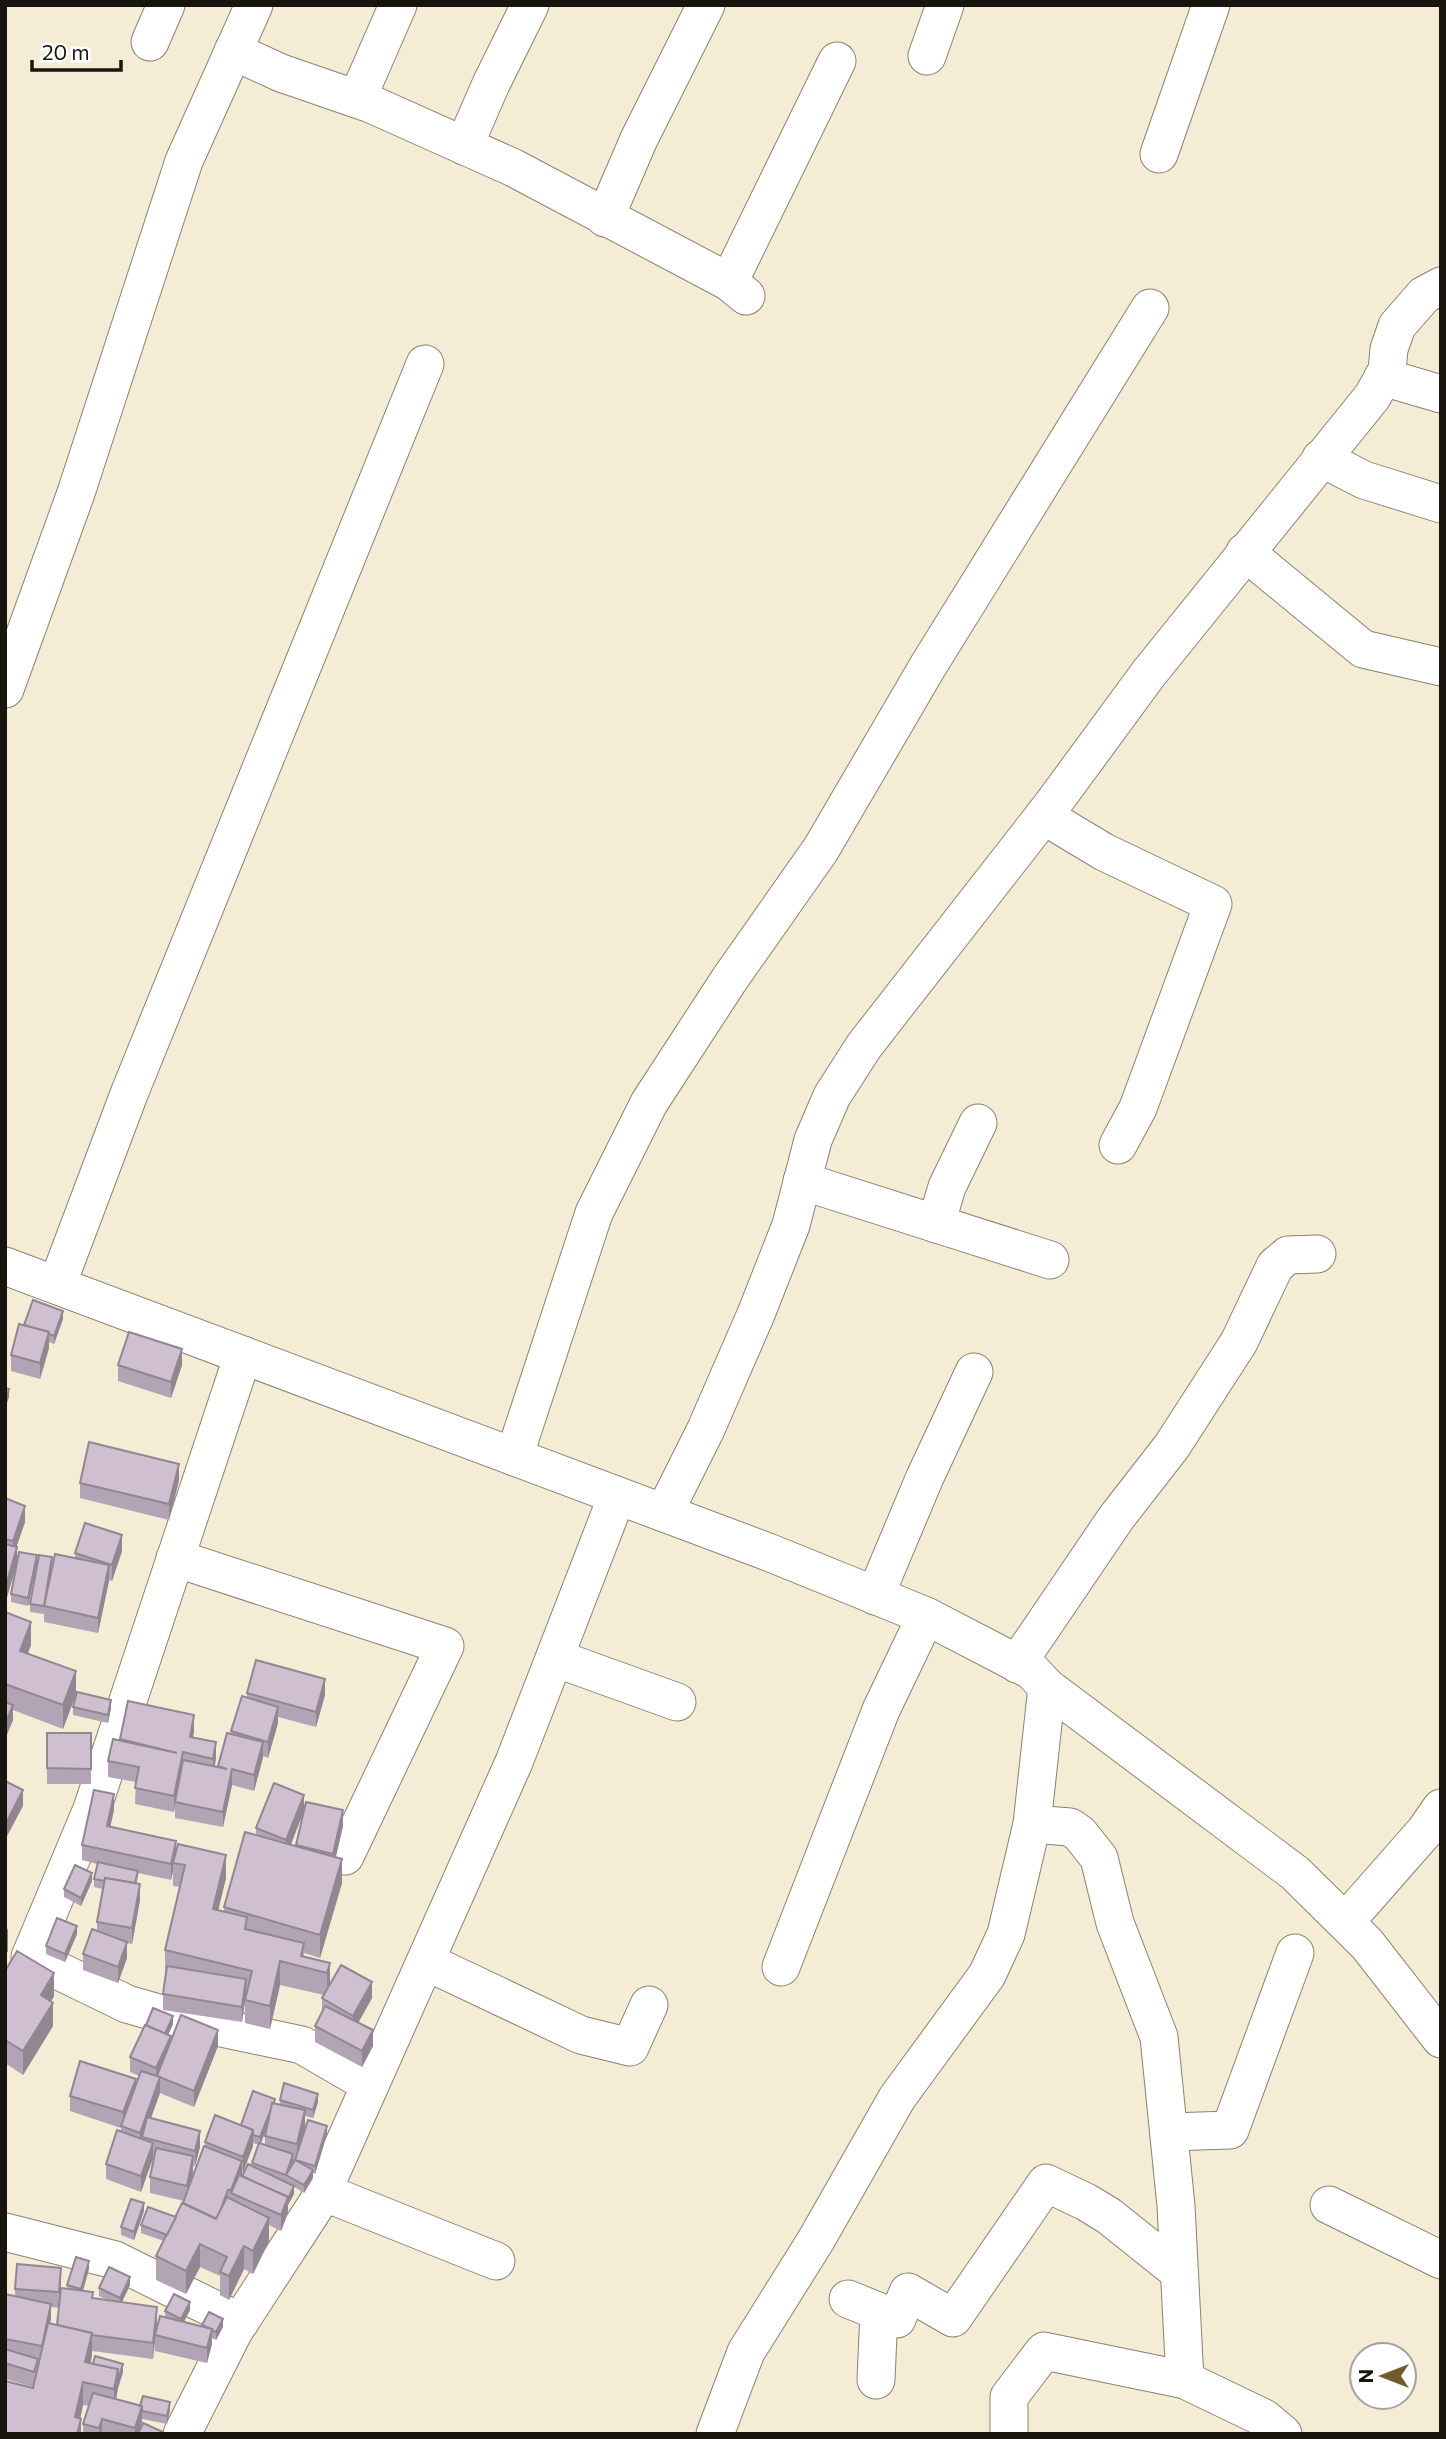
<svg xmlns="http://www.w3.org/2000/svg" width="1446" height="2439" viewBox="0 0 1446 2439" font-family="Commissioner,sans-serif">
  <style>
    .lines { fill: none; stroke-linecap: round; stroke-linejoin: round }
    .minor-casing { stroke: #8a836e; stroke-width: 39 }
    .minor { stroke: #fff; stroke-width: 37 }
    .wall { fill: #b2a4b4; fill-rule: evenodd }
    .shaded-wall { fill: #918692 }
    .building { fill: #cfbfd1; stroke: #918692; stroke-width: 2 }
  </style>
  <rect width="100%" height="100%" fill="#f4ecd5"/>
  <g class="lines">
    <g class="minor-casing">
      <g id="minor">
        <polyline points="150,42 166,5"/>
        <polyline points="233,51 281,73 371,104 514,168 729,282 746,296"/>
        <polyline points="927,56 945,5"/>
        <polyline points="357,99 398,5"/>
        <polyline points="464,146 491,84 530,5"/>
        <polyline points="1159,154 1211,5"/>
        <polyline points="605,218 639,139 706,5"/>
        <polyline points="729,282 837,61"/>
        <polyline points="1383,377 1441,394"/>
        <polyline points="1321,458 1364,480 1441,504"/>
        <polyline points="1245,552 1363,649 1441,667"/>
        <polyline points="5,689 76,493 184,161 254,5"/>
        <polyline points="1044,816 1104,852 1213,904 1138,1108 1118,1145"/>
        <polyline points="802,1181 1050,1260"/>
        <polyline points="936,1224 947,1187 978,1123"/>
        <polyline points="5,1266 768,1552 926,1616 1032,1671 1047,1687 1295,1873 1367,1944 1441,2039"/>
        <polyline points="57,1285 129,1094 425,364"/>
        <polyline points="243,1355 92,1809 30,1957 127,2004 179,2019 302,2045 369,2084"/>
        <polyline points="514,1457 594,1213 649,1103 729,980 821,849 928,666 1150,308"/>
        <polyline points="664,1513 706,1429 756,1314 791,1225 813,1140 832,1096 864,1046 1052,805 1149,673 1372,397 1387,371 1389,349 1397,326 1424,295 1441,286"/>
        <polyline points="175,1558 445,1646 345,1856"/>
        <polyline points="875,1596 925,1477 974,1372"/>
        <polyline points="555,1658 677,1702"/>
        <polyline points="1017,1664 1116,1518 1172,1446 1239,1342 1275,1266 1288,1255 1317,1254"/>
        <polyline points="1032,1824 1070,1827 1080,1834 1099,1858 1115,1923 1159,2037 1176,2206 1185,2380"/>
        <polyline points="1345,1922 1425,1831 1441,1808"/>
        <polyline points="427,1962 581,2035 630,2047 649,2005"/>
        <polyline points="781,1967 881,1710 926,1616"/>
        <polyline points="1169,2132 1230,2130 1295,1953"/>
        <polyline points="323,2192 496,2261"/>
        <polyline points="1329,2205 1441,2260"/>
        <polyline points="5,2232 115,2260 240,2322"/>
        <polyline points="848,2299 897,2319 908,2292 953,2318 1046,2183 1086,2202 1109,2216 1179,2272"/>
        <polyline points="876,2380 879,2312"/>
        <polyline points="182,2434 234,2331 318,2202 514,1762 617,1496"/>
        <polyline points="715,2434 746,2352 816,2240 897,2098 987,1975 1006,1934 1032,1824 1047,1687"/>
        <polyline points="1009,2434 1009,2397 1044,2351 1185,2380 1264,2418 1283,2434"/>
      </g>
    </g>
    <use href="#minor" class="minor"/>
  </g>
  <g class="wall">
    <polygon points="63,1319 54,1344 49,1342 49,1348 40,1379 11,1371 11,1355 24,1325"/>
    <polygon points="118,1365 182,1365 171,1398 118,1381"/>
    <polygon points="179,1480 169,1520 80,1498 80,1483"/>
    <polygon points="5,1498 25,1522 16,1547 17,1559 37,1563 28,1606 11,1602 11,1594 15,1571 7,1597 5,1597"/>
    <polygon points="122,1551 112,1581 109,1580 98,1633 44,1622 44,1612 44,1614 30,1612 30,1604 52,1565 75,1558 75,1553"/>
    <polygon points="5,1612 31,1645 28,1653 76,1694 63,1729 13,1710 13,1720 5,1739"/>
    <polygon points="247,1693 325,1695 316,1727 278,1717 278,1723 268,1758 263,1756 254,1791 232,1785 223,1827 175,1818 175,1807 174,1812 135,1804 136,1782 108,1777 108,1761 120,1741 120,1739 194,1731 193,1737 216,1758 215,1767 218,1767 231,1734 231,1731 247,1698"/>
    <polygon points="73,1707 111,1708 108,1723 73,1715"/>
    <rect x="47" y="1733" width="44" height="51"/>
    <path d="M114 1810 110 1826 176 1850 226 1878 218 1910 224 1911V1907L256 1835V1828L304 1810 343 1826 335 1858 342 1883 320 1958 304 1953V1956L330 1963V1985L372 1998 358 2023 373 2046 362 2067 315 2042V2026L322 2012V1998L324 1995 280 1985 270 2029 245 2023V2001L242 2022 163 2010V1994L166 1973H165V1950L180 1887 173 1886V1871L171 1880 138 1873 137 1884 140 1900 132 1944 127 1943V1958L118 1983 83 1970V1954L97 1931V1922L103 1889 94 1887V1879L97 1864 82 1860V1845ZM303 1813 296 1846 291 1845Z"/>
    <polygon points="92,1881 81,1906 64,1897 64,1889"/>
    <polygon points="77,1934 65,1962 46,1954 46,1946"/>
    <polygon points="5,1971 54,1996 51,2002 53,2026 23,2075 5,2063"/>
    <path d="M173 2024 168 2035 171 2040 218 2046 194 2107 160 2093 151 2118 200 2147 195 2166H193L192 2178 205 2147V2142L241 2125 275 2104 280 2105V2100L318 2102 313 2118 305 2116V2126L302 2138 327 2134 315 2174 313 2173V2178L304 2193 294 2187V2194L288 2205V2213L281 2231 269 2225V2241L253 2274 244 2269 229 2300 220 2295V2276L200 2267 186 2294 156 2280V2256L164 2241 141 2233V2225L176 2217 184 2201 150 2193V2177L154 2156H153V2158L141 2192 106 2179V2164L121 2131V2128L70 2111V2096L136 2086 139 2076 130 2072V2057L146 2025ZM267 2127 265 2136V2145L261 2143ZM253 2143 259 2145 252 2163V2166L242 2176V2172H243L253 2146Z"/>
    <polygon points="144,2211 134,2240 121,2235 121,2227"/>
    <path d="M89 2269 83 2291 93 2299 109 2301 99 2296V2288L130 2285 122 2302 157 2323 156 2332 165 2318V2311L190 2310 184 2322 202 2327V2325L223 2327 216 2340 212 2338V2344L207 2363 155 2351V2338L153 2359 92 2351 91 2363 123 2372 118 2388 116 2399 140 2406 170 2410 167 2424 142 2419 139 2430 163 2434H83V2424L89 2406 83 2405 80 2419 81 2434 33 2387 5 2379V2294L15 2296V2289L61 2283 59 2307 67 2289V2285ZM51 2307 59 2308 57 2325 50 2324Z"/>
  </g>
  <g class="shaded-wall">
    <polygon points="63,1311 63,1319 54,1344 54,1336"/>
    <polygon points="49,1332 49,1348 40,1379 40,1363"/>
    <polygon points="182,1349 182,1365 171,1398 171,1382"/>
    <polygon points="9,1389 9,1397 5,1409 5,1401"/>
    <polygon points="179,1464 179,1480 169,1520 169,1504"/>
    <polygon points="25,1506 25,1522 13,1557 13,1541"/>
    <polygon points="122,1535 122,1551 112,1581 112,1565"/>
    <polygon points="17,1547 17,1563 7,1597 7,1582"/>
    <polygon points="37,1555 37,1563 28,1606 28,1598"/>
    <polygon points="109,1565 109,1581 98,1633 98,1618"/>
    <polygon points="31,1622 31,1645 20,1674 20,1651"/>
    <polygon points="76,1671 76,1694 63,1729 63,1705"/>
    <polygon points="325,1679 325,1695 316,1727 316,1712"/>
    <polygon points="111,1700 111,1708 108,1723 108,1715"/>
    <polygon points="13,1705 13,1720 5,1739 5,1724"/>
    <polygon points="278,1707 278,1723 268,1758 268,1742"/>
    <polygon points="194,1715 194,1731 190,1752 190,1737"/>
    <polygon points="216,1742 216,1758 213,1775 213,1759"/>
    <polygon points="263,1742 263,1758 254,1791 254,1775"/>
    <polygon points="183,1752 183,1768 175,1802 174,1812 174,1796"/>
    <polygon points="232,1769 232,1785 223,1827 223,1812"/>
    <polygon points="23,1790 23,1806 5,1840 5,1825"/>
    <polygon points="114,1794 114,1810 107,1842 107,1826"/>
    <polygon points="304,1795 304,1811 286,1856 286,1840"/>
    <polygon points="343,1810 343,1826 333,1870 333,1854"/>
    <polygon points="176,1841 176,1857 173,1863 173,1871 171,1880 171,1864"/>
    <polygon points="226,1855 226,1878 213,1932 213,1909"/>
    <polygon points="342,1859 342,1883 320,1958 320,1935"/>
    <polygon points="92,1873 92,1881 81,1906 81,1898"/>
    <polygon points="140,1884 140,1900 132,1944 132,1928"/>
    <polygon points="77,1926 77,1934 65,1962 65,1954"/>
    <polygon points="8,1928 8,1951 5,1957 5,1934"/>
    <polygon points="127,1942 127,1958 118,1983 118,1967"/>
    <polygon points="280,1961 280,1985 270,2029 270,2006"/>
    <polygon points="330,1963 330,1986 327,1996 327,1973"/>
    <polygon points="54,1973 54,1996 41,2018 41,1995"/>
    <polygon points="246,1979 246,1995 242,2022 242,2007"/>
    <polygon points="372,1982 372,1998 353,2032 353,2016"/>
    <polygon points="53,2003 53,2026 23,2075 23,2051"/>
    <polygon points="173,2016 173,2024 164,2044 164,2036"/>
    <polygon points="218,2030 218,2046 194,2107 194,2091"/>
    <polygon points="373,2030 373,2046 362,2067 362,2051"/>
    <polygon points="171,2036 171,2052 156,2084 156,2068"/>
    <polygon points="160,2077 160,2093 144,2137 142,2137 142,2144 140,2149 140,2133"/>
    <polygon points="136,2079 136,2094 123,2128 123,2112"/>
    <polygon points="318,2094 318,2102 313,2118 313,2110"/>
    <polygon points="275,2099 275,2107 260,2145 260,2137"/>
    <polygon points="305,2110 305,2126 297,2160 297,2144"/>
    <polygon points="327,2126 327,2134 315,2174 315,2166"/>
    <polygon points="253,2130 253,2146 243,2172 243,2157"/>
    <polygon points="200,2131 200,2147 195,2166 195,2151"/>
    <polygon points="153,2143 153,2158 141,2192 141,2176"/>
    <polygon points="293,2154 293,2162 288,2176 286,2175 286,2183 286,2175"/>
    <polygon points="193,2156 193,2172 187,2201 187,2186"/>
    <polygon points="242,2161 242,2176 231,2193 231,2206 231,2190"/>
    <polygon points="313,2170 313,2178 304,2193 304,2185"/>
    <polygon points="294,2186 294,2194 288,2205 288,2213 281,2231 281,2215"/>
    <polygon points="144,2203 144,2211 134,2240 134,2232"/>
    <polygon points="269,2218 269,2241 253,2274 253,2251"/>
    <polygon points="200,2244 200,2267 186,2294 186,2271"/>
    <polygon points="244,2246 244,2269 229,2300 229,2276"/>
    <polygon points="89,2261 89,2269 81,2297 81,2289"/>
    <polygon points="61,2268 61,2283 59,2308 59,2292"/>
    <polygon points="130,2277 130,2285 120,2306 120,2298"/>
    <polygon points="190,2302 190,2310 181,2327 181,2319"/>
    <polygon points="51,2304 51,2319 42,2362 42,2346"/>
    <polygon points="157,2307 157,2323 153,2359 153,2343"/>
    <polygon points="223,2319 223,2327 216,2340 216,2332"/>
    <polygon points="212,2329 212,2344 207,2363 207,2348"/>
    <polygon points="92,2333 92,2356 86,2382 85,2362"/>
    <polygon points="123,2364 123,2372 118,2388 114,2412 114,2389 118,2369"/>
    <polygon points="83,2382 83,2405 77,2434 75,2417"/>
    <polygon points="170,2402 170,2410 167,2424 167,2416"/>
    <polygon points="142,2406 142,2422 138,2434 135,2434 135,2428"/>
    <polygon points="81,2419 81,2434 77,2434"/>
    <polygon points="102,2419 102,2434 99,2434 99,2428"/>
  </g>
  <g class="building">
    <polygon points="33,1300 63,1311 54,1336 49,1334 49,1332 24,1325"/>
    <polygon points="19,1324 49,1332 40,1363 11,1355"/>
    <polygon points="129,1332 182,1349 171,1382 118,1365"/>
    <polygon points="5,1388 9,1389 5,1401"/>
    <polygon points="89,1442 179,1464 169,1504 80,1483"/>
    <polygon points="5,1498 25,1506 13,1541 5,1539"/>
    <polygon points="85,1523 122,1535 112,1565 75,1553"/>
    <polygon points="5,1544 17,1547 7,1582 5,1581"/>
    <polygon points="19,1552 37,1555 28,1598 11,1594"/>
    <polygon points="55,1554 109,1565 98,1618 44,1606"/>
    <polygon points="39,1555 52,1557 44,1606 30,1604"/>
    <polygon points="5,1612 31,1622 20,1651 76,1671 63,1705 5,1684"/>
    <polygon points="256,1660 325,1679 316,1712 247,1693"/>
    <polygon points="77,1692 111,1700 108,1715 73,1707"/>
    <polygon points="242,1696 278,1707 268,1742 231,1731"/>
    <polygon points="128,1701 194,1715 190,1737 216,1742 213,1759 183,1752 174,1796 135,1788 139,1767 108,1761 113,1739 177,1753 120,1739"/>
    <polygon points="5,1702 13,1705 5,1724"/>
    <polygon points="47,1733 91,1733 91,1769 47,1768"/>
    <polygon points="227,1733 263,1742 254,1775 232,1769 223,1812 175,1802 183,1760 227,1769 218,1766"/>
    <polygon points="5,1781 23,1790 5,1825"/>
    <polygon points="274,1783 304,1795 286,1840 256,1828"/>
    <polygon points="94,1790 114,1794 107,1826 176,1841 171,1864 82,1845"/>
    <polygon points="306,1802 343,1810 333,1854 296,1845"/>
    <polygon points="245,1832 342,1859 320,1935 224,1907"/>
    <polygon points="178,1844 226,1855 213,1909 247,1917 245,1929 304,1943 301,1956 330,1963 327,1973 280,1961 270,2006 245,2000 252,1971 165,1950 185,1865 173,1863"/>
    <polygon points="98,1862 138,1871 135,1883 105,1878 105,1881 94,1879"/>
    <polygon points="75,1865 92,1873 81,1898 64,1889"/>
    <polygon points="105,1878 140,1884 132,1928 97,1922"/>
    <polygon points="57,1918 77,1926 65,1954 46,1946"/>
    <polygon points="92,1929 127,1942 118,1967 83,1954"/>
    <polygon points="17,1951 54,1973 41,1995 53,2003 23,2051 5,2040 5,1971"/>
    <polygon points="341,1965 372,1982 353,2016 322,1998"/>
    <polygon points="167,1966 246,1979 242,2007 163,1994"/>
    <polygon points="325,2006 373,2030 362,2051 315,2026"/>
    <polygon points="153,2008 173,2016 165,2034 146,2025"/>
    <polygon points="181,2015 218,2030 194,2091 157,2076"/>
    <polygon points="145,2025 171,2036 156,2068 130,2057"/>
    <polygon points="80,2061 136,2079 123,2112 70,2096"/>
    <polygon points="141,2071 160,2077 140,2133 121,2126"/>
    <polygon points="284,2083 318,2094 313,2110 280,2100"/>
    <polygon points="253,2091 275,2099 260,2137 253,2135 253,2130 241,2125"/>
    <polygon points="272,2103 305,2110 297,2144 265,2136"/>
    <polygon points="215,2115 253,2130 243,2157 205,2142"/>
    <polygon points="147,2117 200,2131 195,2151 142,2137"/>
    <polygon points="308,2120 327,2126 315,2166 295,2160"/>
    <polygon points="117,2130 153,2143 141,2176 106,2164"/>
    <polygon points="259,2143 293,2154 286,2175 252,2163"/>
    <polygon points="204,2146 242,2161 231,2190 228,2190 217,2219 183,2203"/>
    <polygon points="156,2148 193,2156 187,2186 150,2177"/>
    <polygon points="295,2160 313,2170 304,2185 286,2175"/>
    <polygon points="248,2164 294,2186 288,2199 288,2197 242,2176"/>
    <polygon points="239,2175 288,2197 281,2215 231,2193"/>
    <polygon points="227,2197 269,2218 253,2251 244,2246 229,2276 220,2272 227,2257 200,2244 186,2271 156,2256 182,2203 216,2219"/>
    <polygon points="131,2199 144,2203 134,2232 121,2227"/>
    <polygon points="148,2207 176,2217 167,2235 141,2225"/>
    <polygon points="76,2257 89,2261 81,2289 67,2285"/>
    <polygon points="17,2264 61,2268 59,2292 15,2289"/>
    <polygon points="109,2267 130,2277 120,2298 99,2288"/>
    <polygon points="61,2288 93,2292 92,2298 157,2307 153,2343 92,2335 92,2333 57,2325"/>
    <polygon points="5,2294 51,2304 42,2346 5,2339"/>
    <polygon points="174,2294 190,2302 181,2319 165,2311"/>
    <polygon points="209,2312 223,2319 216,2332 211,2330 212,2329 202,2325"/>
    <polygon points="160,2316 212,2329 207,2348 155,2335"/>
    <polygon points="48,2323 92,2333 85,2362 118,2369 114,2389 83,2382 75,2417 81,2419 77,2434 5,2434 5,2381 33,2388"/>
    <polygon points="5,2349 38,2359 34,2372 5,2363"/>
    <polygon points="95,2356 123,2364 118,2380 118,2369 93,2364"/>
    <polygon points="93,2393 142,2406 135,2428 102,2419 99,2428 83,2424"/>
    <polygon points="143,2396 170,2402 167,2416 142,2411 142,2406 140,2406"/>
    <polygon points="143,2423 163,2432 162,2434 138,2434"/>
  </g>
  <rect width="1446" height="2439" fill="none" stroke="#17150d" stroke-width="14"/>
  <g transform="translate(1383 2376) rotate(270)"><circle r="33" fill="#ffffff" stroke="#a2a19e" stroke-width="2"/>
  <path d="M0-5L12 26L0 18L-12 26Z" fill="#715a2a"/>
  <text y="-10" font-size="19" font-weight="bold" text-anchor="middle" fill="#17150d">N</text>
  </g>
  <path d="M32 60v10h89v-10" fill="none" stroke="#17150d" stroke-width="3.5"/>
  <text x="42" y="60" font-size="21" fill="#17150d" stroke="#ffffff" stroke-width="5" paint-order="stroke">20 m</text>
</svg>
